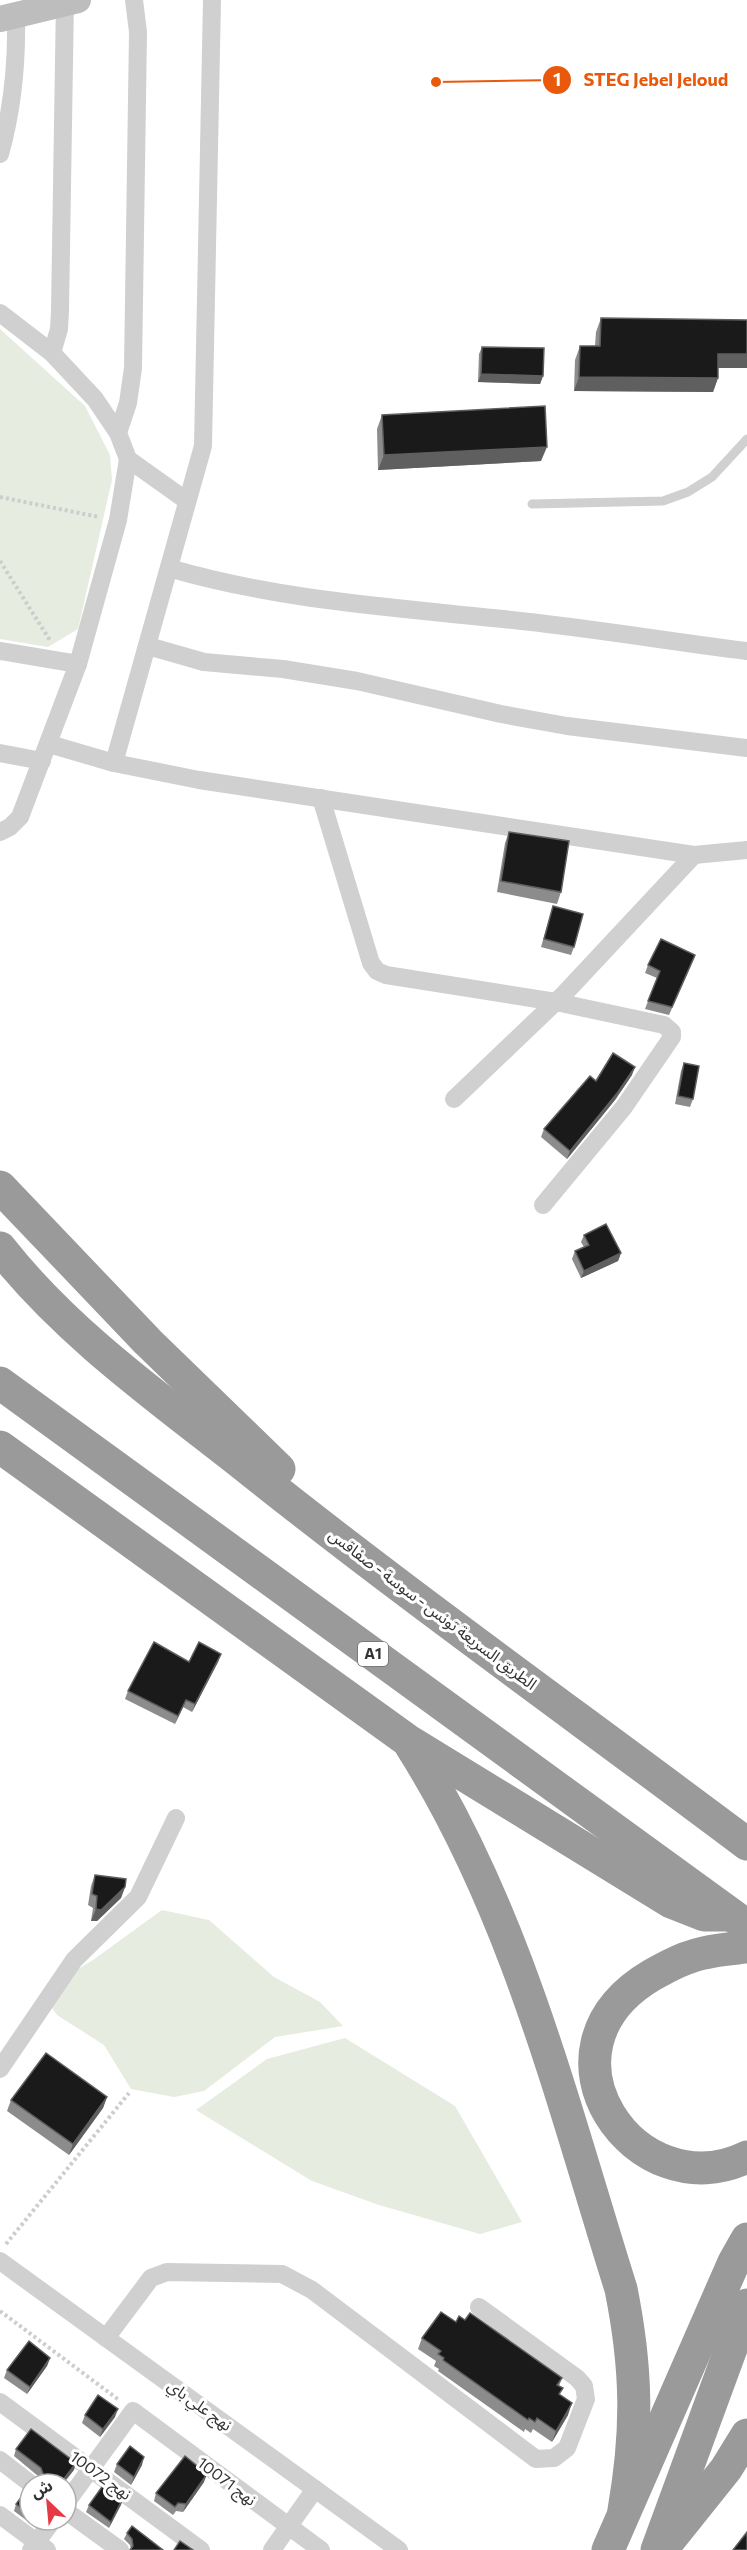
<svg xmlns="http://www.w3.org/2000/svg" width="747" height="2550" viewBox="0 0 747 2550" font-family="Commissioner,'Noto Sans Arabic',sans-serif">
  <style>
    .green { fill: #e6ecdf }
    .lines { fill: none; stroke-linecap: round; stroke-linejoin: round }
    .path { stroke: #cdcdcd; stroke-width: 4; stroke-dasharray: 3 3; stroke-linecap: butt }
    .lane { stroke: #d0d0d0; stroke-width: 9 }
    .street { stroke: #d0d0d0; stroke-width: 18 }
    .secondary { stroke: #bdbdbd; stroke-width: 26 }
    .highway { stroke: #9a9a9a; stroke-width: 33 }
    .wall { fill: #8c8c8c }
    .shaded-wall { fill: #5f5f5f }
    .building { fill: #1a1a1a; stroke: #5f5f5f; stroke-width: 1.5 }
    .labels { text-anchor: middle; stroke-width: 6; stroke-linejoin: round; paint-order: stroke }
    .shield { fill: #fff; stroke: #707070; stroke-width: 1.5 }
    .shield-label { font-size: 15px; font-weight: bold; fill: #333 }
    .street-label { font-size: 16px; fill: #333; stroke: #fff }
    .leader { fill: none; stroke: #e8590c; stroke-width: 2 }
    .callout-dot { fill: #e8590c; stroke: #fff; stroke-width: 2 }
    .mark-label { font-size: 18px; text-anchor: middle; font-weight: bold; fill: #fff }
    .callout-label { font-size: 18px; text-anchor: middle; font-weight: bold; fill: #e8590c; stroke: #fff; stroke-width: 6; stroke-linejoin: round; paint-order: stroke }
  </style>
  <rect width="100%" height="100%" fill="#fff"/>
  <g class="green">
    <polygon points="0,329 85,406 110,455 112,480 78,629 48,647 0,639"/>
    <polygon points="162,1910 209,1920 274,1977 320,2002 343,2026 275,2037 204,2091 174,2097 131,2089 104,2045 57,2015 50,2005 63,1978 93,1960"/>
    <polygon points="345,2038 455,2106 522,2222 480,2234 379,2205 312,2181 196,2110 267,2059"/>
  </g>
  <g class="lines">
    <g class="path">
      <polyline points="0,497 99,517"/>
      <polyline points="0,561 51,642"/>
      <polyline points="6,2244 129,2093"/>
      <polyline points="0,2311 119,2400"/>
    </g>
    <polyline class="lane" points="532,504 663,501 688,492 712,477 747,439"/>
    <g class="street">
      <path d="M0 154C13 108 17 63 16 16"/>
      <polyline points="0,313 52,353 95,399 118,433 128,459 118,520 78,664 20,817 10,827 0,832"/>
      <polyline points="52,353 59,329 60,311 65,0"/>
      <polyline points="118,433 128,403 133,368 138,32 134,0"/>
      <polyline points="128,459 187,501"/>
      <path d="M169 568C278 600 390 607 503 619 584 627 666 641 747 651"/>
      <polyline points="148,646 204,662 283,669 357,681 501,714 567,726 747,748"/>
      <polyline points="0,651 78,664"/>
      <polyline points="49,744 114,763 199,780 694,855 747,850"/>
      <polyline points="0,753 42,761"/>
      <polyline points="114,763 203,446 212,0"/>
      <polyline points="321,798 371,963 377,971 386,975 556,1002 664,1025 672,1032 672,1037 624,1107 543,1205"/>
      <polyline points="454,1099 564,994 694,855"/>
      <polyline points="0,2069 74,1960 138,1897 176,1818"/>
      <polyline points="0,2261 399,2550"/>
      <polyline points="106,2338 151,2278 167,2272 282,2274 312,2290 536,2459 554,2458 567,2448 586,2399 584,2386 577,2378 479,2307"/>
      <polyline points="0,2402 201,2550"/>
      <polyline points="0,2460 31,2484"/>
      <polyline points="66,2503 133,2411 321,2550"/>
      <polyline points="66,2511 120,2550"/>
      <polyline points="0,2515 47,2550"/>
      <polyline points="31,2550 53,2520"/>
      <polyline points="272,2550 315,2489"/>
    </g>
    <polyline class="secondary" points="0,19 78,0"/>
    <g class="highway">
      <polyline points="0,1187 148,1342 279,1469"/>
      <path d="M0 1248C66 1332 156 1396 240 1462 405 1594 578 1717 747 1844"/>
      <polyline points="0,1383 747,1926"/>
      <polyline points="0,1447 407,1740 671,1902 704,1915 728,1915"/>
      <path d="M411 1746C516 1911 563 2105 621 2289 637 2369 638 2430 624 2510"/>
      <path d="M747 1947C729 1949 710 1950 693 1956 678 1960 665 1968 652 1975 523 2051 637 2211 747 2157"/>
      <polyline points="670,2539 726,2469 747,2435"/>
      <polyline points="608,2550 734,2262 747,2239"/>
      <polyline points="657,2550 747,2305"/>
    </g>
  </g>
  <g class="wall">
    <polygon points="601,318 747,320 747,368 718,368 718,378 713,392 574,391 575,360 580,346 595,346 596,332"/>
    <polygon points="482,347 543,376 540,384 478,382 479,354"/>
    <polygon points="382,415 541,461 378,470 377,429"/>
    <polygon points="509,832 561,892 557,904 497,892 505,843"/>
    <polygon points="553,906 574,947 571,955 541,947"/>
    <polygon points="692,963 669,1015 645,1009 657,978 645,973 648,965"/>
    <polygon points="684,1063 693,1099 690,1107 675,1104 681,1071"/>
    <polygon points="632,1075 615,1100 567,1159 541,1137 544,1129 596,1081"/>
    <polygon points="584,1235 621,1253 618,1261 581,1278 572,1259 575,1251 584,1247 581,1242"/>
    <polygon points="221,1654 218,1662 192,1712 183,1707 175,1724 125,1699 128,1691 189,1662"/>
    <polygon points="95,1875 125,1887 121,1898 97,1921 91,1921 93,1908 88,1905 91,1886"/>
    <polygon points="107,2097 103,2108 69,2155 7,2111 11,2100"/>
    <polygon points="456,2322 562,2378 559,2386 560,2395 568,2415 552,2442 533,2429 531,2433 525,2429 524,2432 438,2371 439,2369 434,2366 436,2361 418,2349 422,2338"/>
    <polygon points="50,2358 47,2366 27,2394 4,2378 7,2370"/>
    <polygon points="85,2415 115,2417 100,2437 82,2423"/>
    <polygon points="16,2449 74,2470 41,2483 38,2476 14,2456"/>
    <polygon points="117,2464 142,2465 131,2485 114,2472"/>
    <polygon points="204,2482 183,2512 176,2511 173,2515 154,2501 156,2493"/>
    <polygon points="30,2487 30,2520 40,2520 34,2526 14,2511 16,2504"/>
    <polygon points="123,2498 109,2528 86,2512 89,2505"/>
    <polygon points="127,2533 163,2550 131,2549 130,2545 124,2539"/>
  </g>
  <g class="shaded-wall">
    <polygon points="718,354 747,354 747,368 713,368"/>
    <polygon points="481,374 543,376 540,384 478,382"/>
    <polygon points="579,377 718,378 713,392 574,391"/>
    <polygon points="547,447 541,461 378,470 384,455"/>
    <polygon points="635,1067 632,1075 615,1100 567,1159 570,1151"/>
    <polygon points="621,1253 618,1261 581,1278 584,1271"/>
    <polygon points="221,1654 218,1662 192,1712 195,1704"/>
    <polygon points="186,1700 183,1707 175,1724 178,1716"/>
    <polygon points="125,1887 121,1898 97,1921 91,1921 96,1909"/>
    <polygon points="107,2097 103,2108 69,2155 73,2144"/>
    <polygon points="50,2358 47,2366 27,2394 30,2387"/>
    <polygon points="572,2403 568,2415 552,2442 556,2431"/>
    <polygon points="118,2409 115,2417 100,2437 103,2429"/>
    <polygon points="144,2457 142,2465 131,2485 134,2477"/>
    <polygon points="76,2463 74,2470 63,2484 60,2484"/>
    <polygon points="207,2474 204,2482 183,2512 186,2504"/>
    <polygon points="123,2498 121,2505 109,2528 111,2522"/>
  </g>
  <g class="building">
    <polygon points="601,318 747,320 747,354 718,354 718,378 579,377 580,346 600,346"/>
    <polygon points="482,347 544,348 543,376 481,374"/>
    <polygon points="545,406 547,447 384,455 382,415"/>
    <polygon points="509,832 569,841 561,892 501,881"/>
    <polygon points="553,906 583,914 574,947 544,939"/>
    <polygon points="661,939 695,955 672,1007 648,1001 660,971 648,965"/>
    <polygon points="613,1053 635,1067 618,1092 570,1151 544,1129 590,1076 596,1081"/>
    <polygon points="684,1063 699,1066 693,1099 678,1096"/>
    <polygon points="606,1224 621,1253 584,1271 575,1251 589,1245 584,1235"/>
    <polygon points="154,1642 189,1662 199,1642 221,1654 195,1704 186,1700 178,1716 128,1691"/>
    <polygon points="95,1875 126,1879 125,1887 101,1910 96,1909 97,1896 92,1894"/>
    <polygon points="46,2053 107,2097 73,2144 11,2100"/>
    <polygon points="441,2312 456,2322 459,2316 465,2320 470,2313 562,2378 557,2385 563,2388 559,2394 572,2403 556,2431 537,2418 535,2422 529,2418 528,2420 443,2360 444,2358 438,2354 441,2351 422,2338"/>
    <polygon points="29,2341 50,2358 30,2387 7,2370"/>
    <polygon points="98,2395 118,2409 103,2429 85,2415"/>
    <polygon points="31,2429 76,2463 60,2484 41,2484 45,2479 41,2468 16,2449"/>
    <polygon points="130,2446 144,2457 134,2477 117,2464"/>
    <polygon points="185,2456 207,2474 186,2504 178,2503 175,2507 156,2493"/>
    <polygon points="104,2484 123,2498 111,2522 89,2505"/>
    <polygon points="29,2487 30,2487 30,2514 16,2504"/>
    <polygon points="132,2526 163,2550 130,2550 133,2546 132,2539 127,2533"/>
    <polygon points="747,2532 747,2550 733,2550"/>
    <polygon points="180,2541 193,2550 174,2550"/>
  </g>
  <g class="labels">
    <rect class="shield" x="358" y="1642" width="30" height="24" rx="4.5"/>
    <g class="shield-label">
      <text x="373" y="1659">A1</text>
    </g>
    <g class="street-label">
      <text transform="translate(433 1609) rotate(37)" y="6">الطريق السريعة تونس - سوسة - صفاقس</text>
      <text transform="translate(200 2405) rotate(36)" y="6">نهج علي باي</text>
      <text transform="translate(101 2475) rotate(36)" y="6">نهج 10072</text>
      <text transform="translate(227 2481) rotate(37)" y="6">نهج 10071</text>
    </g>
  </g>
  <path class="leader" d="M436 82L557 80"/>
  <g class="callout-dot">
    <circle cx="436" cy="82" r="6"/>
    <circle cx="557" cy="80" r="15"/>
  </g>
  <g class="mark-label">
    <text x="557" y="86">1</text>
  </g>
  <g class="callout-label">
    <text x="656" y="86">STEG Jebel Jeloud</text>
  </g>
  <g transform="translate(48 2502) rotate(334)"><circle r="28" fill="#ffffff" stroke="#adadad" stroke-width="1.5"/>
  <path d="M0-4.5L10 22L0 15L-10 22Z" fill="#e63946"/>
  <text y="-9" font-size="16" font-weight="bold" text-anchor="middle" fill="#333333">ش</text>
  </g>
</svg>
